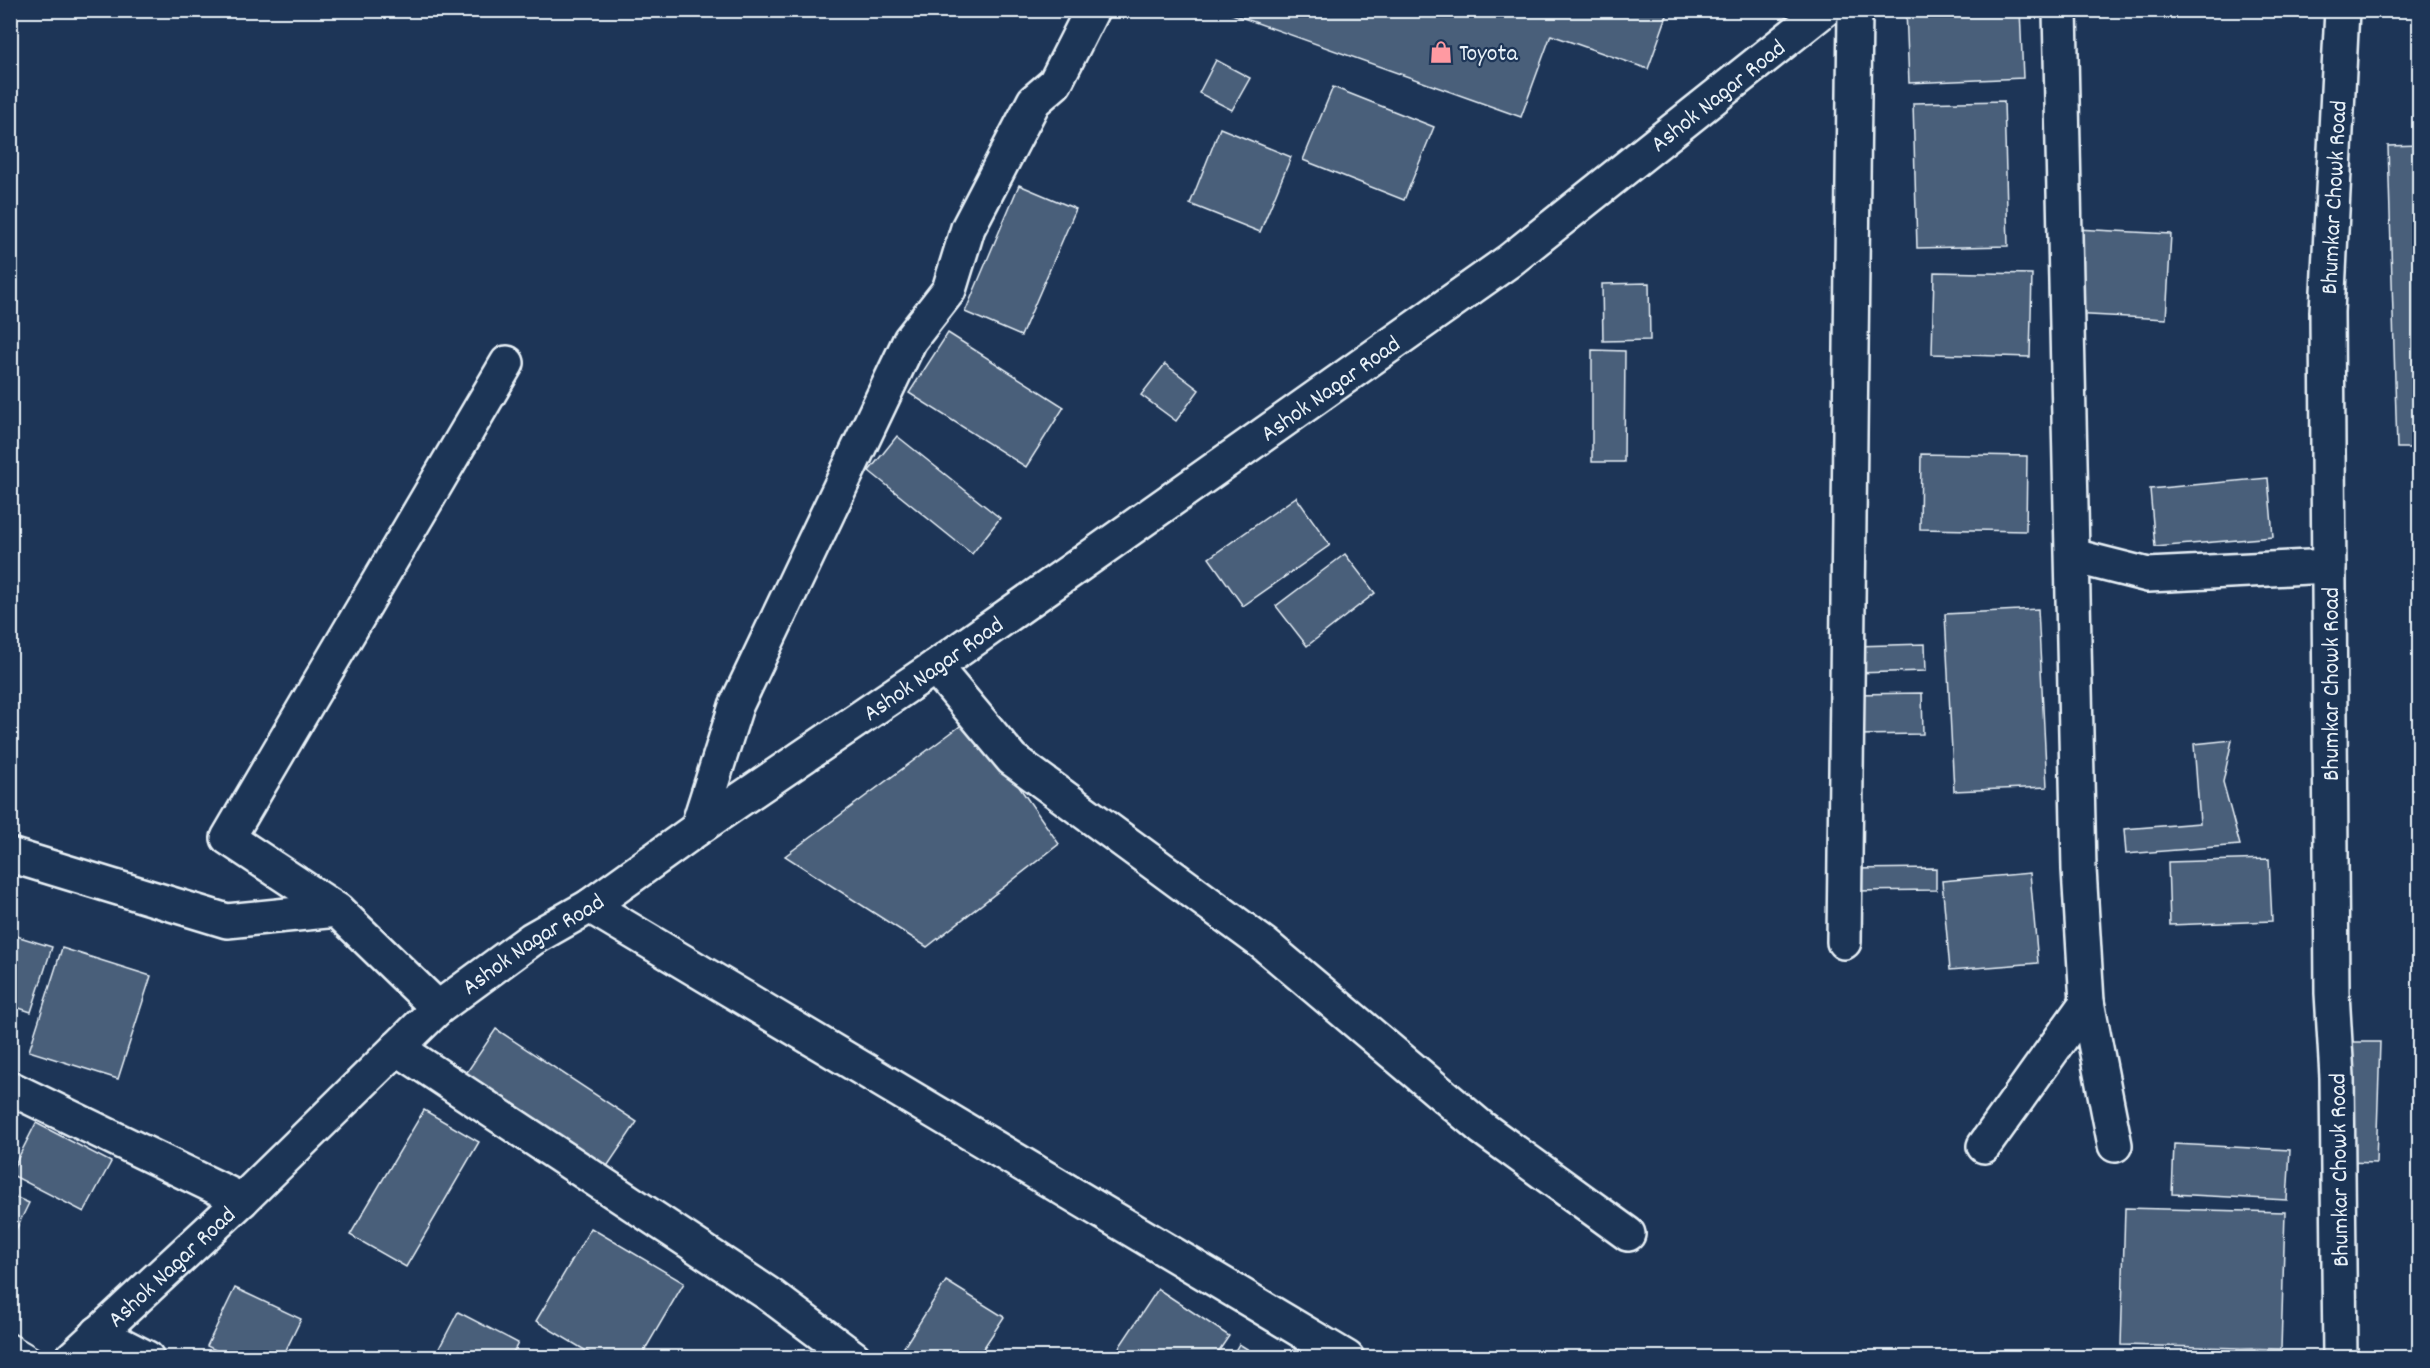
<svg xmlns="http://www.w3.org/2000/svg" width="2430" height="1368" viewBox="0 0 2430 1368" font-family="Dekko,sans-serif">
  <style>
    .building { fill: #495e7a; stroke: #e8f1f8; stroke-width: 1.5 }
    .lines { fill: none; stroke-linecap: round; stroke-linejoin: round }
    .service-casing { stroke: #e8f1f8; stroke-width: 22 }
    .minor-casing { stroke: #e8f1f8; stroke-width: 38 }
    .tertiary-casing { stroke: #e8f1f8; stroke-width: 38 }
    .service { stroke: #1d3557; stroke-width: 18 }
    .minor { stroke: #1d3557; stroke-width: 33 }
    .tertiary { stroke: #1d3557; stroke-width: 33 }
    .labels { text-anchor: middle; stroke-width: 4.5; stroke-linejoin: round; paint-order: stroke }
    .poi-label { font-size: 24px; fill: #e8f1f8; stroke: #1d3557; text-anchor: start }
    .street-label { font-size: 24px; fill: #e8f1f8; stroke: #1d3557 }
  </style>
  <rect width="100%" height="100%" fill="#1d3557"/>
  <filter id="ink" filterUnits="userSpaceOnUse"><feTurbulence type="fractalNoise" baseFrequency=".0167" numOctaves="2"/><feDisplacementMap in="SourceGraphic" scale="12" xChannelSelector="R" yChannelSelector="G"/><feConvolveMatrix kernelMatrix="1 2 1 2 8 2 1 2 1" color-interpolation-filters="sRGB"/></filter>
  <g filter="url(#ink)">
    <g class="building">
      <polygon points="1221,10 1669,10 1648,69 1551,35 1521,117"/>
      <polygon points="1906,10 2020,10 2023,78 1909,83"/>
      <polygon points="1216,60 1250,78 1232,110 1199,93"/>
      <polygon points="1333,87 1434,127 1404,200 1303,160"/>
      <polygon points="2004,101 2008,246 1917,248 1913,103"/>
      <polygon points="1220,128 1291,157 1260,232 1190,204"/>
      <polygon points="2420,145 2420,448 2397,448 2388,146"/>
      <polygon points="1019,185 1076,209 1021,336 965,312"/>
      <polygon points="2076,229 2171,234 2166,319 2071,314"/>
      <polygon points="1934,272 2032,274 2030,357 1932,354"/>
      <polygon points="1649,283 1650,340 1603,341 1602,284"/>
      <polygon points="948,333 1064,407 1026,467 909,393"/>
      <polygon points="1592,350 1625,351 1624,462 1592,462"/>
      <polygon points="1165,364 1199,390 1176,421 1141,395"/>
      <polygon points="897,436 1000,518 972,554 869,471"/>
      <polygon points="1921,454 2027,456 2026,531 1920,529"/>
      <polygon points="2268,478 2273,537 2155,547 2150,489"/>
      <polygon points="1296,497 1330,545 1243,606 1209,558"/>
      <polygon points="1345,554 1375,593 1307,646 1276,606"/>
      <polygon points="2038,609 2047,787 1954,791 1945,614"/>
      <polygon points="1925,644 1926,671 1855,673 1855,646"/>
      <polygon points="1922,693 1923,734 1854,735 1853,694"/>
      <polygon points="971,718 1059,844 927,947 785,856"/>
      <polygon points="2232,740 2223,782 2240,845 2126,854 2124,829 2200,823 2194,744"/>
      <polygon points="2269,859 2272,921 2170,925 2168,862"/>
      <polygon points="1936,868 1936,890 1851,891 1850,869"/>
      <polygon points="2030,873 2038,963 1950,970 1942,881"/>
      <polygon points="10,934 52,947 31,1012 10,1005"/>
      <polygon points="62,948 151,976 118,1079 29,1051"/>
      <polygon points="496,1029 637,1122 604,1171 463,1078"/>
      <polygon points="2349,1042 2380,1042 2376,1163 2346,1162"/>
      <polygon points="424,1110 479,1142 406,1267 350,1235"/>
      <polygon points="36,1123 111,1162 84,1212 10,1174"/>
      <polygon points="2174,1144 2290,1150 2287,1200 2172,1194"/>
      <polygon points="10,1195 29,1203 10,1242"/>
      <polygon points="2125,1208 2285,1212 2281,1349 2121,1345"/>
      <polygon points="591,1228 684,1283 640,1358 598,1358 536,1321"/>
      <polygon points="946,1281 1004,1317 977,1358 897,1358"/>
      <polygon points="235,1288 301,1319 282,1358 232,1358 207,1346"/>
      <polygon points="1158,1289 1229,1336 1214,1358 1112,1358"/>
      <polygon points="458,1312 518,1343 510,1358 434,1358"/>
      <polygon points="1239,1344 1262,1358 1231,1358"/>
    </g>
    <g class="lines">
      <g class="service-casing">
        <polyline id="service" points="10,1343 35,1358"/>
      </g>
      <g class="minor-casing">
        <g id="minor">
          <polyline points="2060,10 2079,869 2087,1002 2115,1145"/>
          <polyline points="2073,556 2148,575 2329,566"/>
          <polyline points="935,667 1012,759 1264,944 1482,1128 1628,1234"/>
          <polyline points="697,829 736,706 910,340 949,290 968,228 1034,101 1055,83 1092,10"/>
          <polyline points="10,855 227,921 337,910 438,1008"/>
          <polyline points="337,910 228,838 507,363"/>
          <polyline points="1844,942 1855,10"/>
          <polyline points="397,1048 770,1295 854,1358"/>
          <polyline points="10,1088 242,1200"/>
          <polyline points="1984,1146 2087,1002"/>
          <polyline points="98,1333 147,1358"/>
        </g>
      </g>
      <g class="tertiary-casing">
        <g id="tertiary">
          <polyline points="590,906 1347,1358"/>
          <path id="s1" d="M72 1358 242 1200 438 1008 532 939 590 906 697 829 935 667 1509 261 1824 10"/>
          <path id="s2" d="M2340 1358 2337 1077 2332 993 2327 312 2342 10"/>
        </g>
      </g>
      <use href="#service" class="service"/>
      <use href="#minor" class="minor"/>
      <use href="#tertiary" class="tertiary"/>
    </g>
  </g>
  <defs>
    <g id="shop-bare" transform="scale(1.8)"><path d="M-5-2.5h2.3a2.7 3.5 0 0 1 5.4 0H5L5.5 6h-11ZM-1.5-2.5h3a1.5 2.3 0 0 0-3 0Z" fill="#ff9aa2" stroke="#1d3557" stroke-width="2.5" paint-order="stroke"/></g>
  </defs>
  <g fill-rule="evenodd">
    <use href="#shop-bare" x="1441" y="52"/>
  </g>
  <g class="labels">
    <g class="poi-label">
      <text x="1459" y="60">Toyota</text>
    </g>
    <g class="street-label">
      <text dy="8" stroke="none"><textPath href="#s1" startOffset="2079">Ashok Nagar Road</textPath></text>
      <text dy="8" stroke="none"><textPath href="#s2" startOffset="1161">Bhumkar Chowk Road</textPath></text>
      <text dy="8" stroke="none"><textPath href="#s1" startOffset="1593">Ashok Nagar Road</textPath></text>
      <text dy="8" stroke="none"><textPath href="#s1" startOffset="1107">Ashok Nagar Road</textPath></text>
      <text transform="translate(2330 684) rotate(-90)" y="8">Bhumkar Chowk Road</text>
      <text dy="8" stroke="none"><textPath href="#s1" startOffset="621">Ashok Nagar Road</textPath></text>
      <text transform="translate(2338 1170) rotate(-91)" y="8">Bhumkar Chowk Road</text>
      <text dy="8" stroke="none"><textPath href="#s1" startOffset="135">Ashok Nagar Road</textPath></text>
    </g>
  </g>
  <rect width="2430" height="1368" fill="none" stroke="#1d3557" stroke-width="36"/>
  <rect x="18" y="18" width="2394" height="1332" fill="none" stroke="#e8f1f8" stroke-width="2" filter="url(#ink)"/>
</svg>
